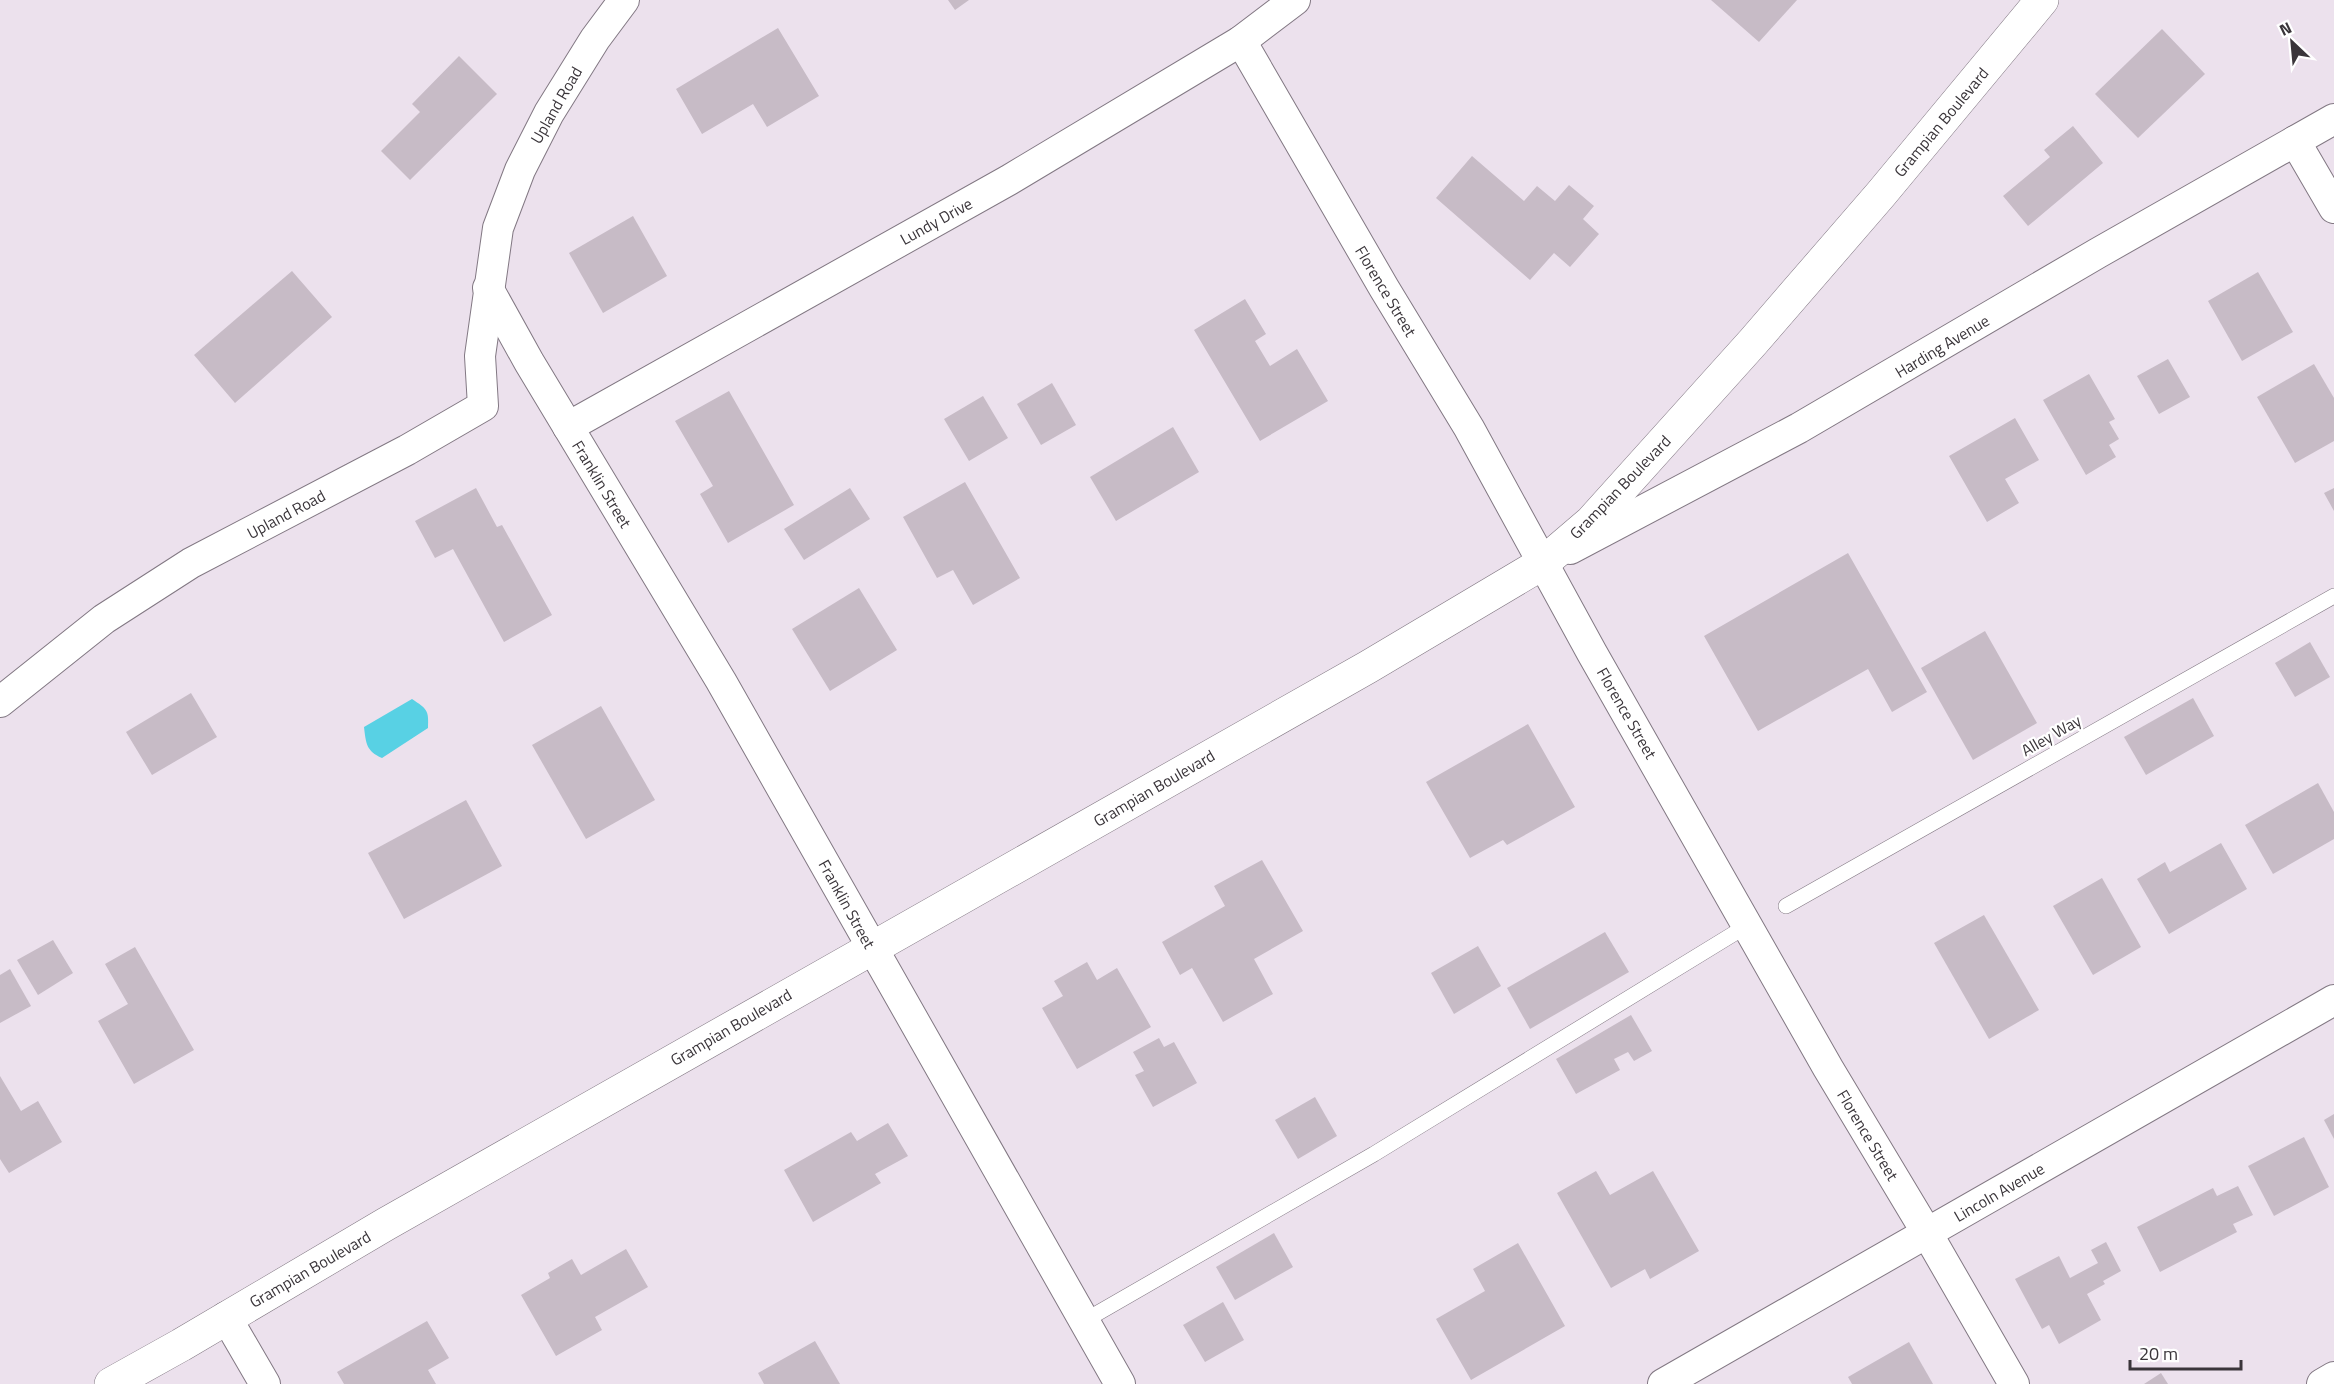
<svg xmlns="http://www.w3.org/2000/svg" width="2334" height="1384" viewBox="0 0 2334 1384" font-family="'Titillium Web',sans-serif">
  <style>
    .water { fill: #58d1e4 }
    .building { fill: #c7bbc6 }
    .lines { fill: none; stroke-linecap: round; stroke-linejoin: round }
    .service-casing { stroke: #827883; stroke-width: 16 }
    .minor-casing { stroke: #827883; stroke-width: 32 }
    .tertiary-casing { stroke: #827883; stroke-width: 34 }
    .service { stroke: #fff; stroke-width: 15 }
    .minor { stroke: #fff; stroke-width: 30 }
    .tertiary { stroke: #fff; stroke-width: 33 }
    .labels { text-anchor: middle; stroke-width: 4.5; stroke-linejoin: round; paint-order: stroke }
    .street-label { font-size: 16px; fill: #3a353a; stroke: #fff }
  </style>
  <rect width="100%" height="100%" fill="#ece1ed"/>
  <path class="water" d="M412 699C427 709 429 710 428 728L382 758C366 751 366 743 364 727Z"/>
  <g class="building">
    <polygon points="948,0 969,0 955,10"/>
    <polygon points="1711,0 1797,0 1759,42"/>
    <polygon points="778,28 819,96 767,127 753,104 702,134 676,89"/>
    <polygon points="2162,29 2205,74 2138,138 2095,94"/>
    <polygon points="459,56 497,94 410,180 381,151 420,112 412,104"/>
    <polygon points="2073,126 2103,163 2028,226 2003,196 2050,157 2044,150"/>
    <polygon points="1472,156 1524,201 1537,186 1555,201 1569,185 1594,206 1583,219 1599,234 1570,267 1554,253 1530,280 1436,198"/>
    <polygon points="633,216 667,276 603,313 569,253"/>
    <polygon points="292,271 332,317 235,403 194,355"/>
    <polygon points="2258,272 2293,332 2242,361 2208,301"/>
    <polygon points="1245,299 1266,334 1255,341 1270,366 1297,349 1328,401 1260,441 1194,330"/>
    <polygon points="2168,359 2190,397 2159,414 2137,376"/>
    <polygon points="2314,364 2334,398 2334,441 2295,463 2257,397"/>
    <polygon points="2089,374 2115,419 2109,422 2119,439 2109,445 2116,457 2086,475 2043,400"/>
    <polygon points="1052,383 1076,425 1041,445 1017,404"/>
    <polygon points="729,391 794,505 728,543 700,494 713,486 675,421"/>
    <polygon points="983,396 1008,438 969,461 944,419"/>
    <polygon points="2015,418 2039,460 2005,479 2019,503 1987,522 1949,456"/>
    <polygon points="1173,427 1199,472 1116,521 1090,477"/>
    <polygon points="965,482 1020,578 973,605 953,570 937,578 903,517"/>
    <polygon points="476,488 497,527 502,525 552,615 504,642 453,549 435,558 415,521"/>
    <polygon points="850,488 870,519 804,560 784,529"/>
    <polygon points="2334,488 2334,511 2324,493"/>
    <polygon points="1848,553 1927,692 1892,712 1868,669 1758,731 1704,636"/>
    <polygon points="859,588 897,650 830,691 792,629"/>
    <polygon points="1985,631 2037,723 1973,760 1921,668"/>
    <polygon points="2310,642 2330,677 2295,697 2275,663"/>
    <polygon points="191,693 217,737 152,775 126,732"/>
    <polygon points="2193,698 2214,736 2146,775 2124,737"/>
    <polygon points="601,706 655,800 586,839 532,745"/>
    <polygon points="1528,724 1575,807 1507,845 1503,840 1470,858 1426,782"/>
    <polygon points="2318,783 2334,812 2334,839 2273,874 2245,825"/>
    <polygon points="466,800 502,866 404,919 368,853"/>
    <polygon points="2221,843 2247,889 2169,934 2137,879 2165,862 2170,872"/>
    <polygon points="1262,860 1303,931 1254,959 1273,994 1223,1022 1192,968 1180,975 1162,942 1225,906 1214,886"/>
    <polygon points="2102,878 2141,947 2093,975 2053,906"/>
    <polygon points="1984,915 2039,1010 1989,1039 1934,943"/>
    <polygon points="1605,932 1629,972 1530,1029 1507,988"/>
    <polygon points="53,940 73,973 38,995 17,960"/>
    <polygon points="1478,946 1501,986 1454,1014 1431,973"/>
    <polygon points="135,947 194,1050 134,1084 98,1021 128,1004 105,964"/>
    <polygon points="1087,962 1097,980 1117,968 1151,1027 1077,1069 1042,1008 1063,996 1054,981"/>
    <polygon points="10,969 31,1006 0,1023 0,975"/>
    <polygon points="1631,1015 1652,1051 1634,1061 1628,1052 1614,1059 1620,1070 1576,1094 1556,1059"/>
    <polygon points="1159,1038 1164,1047 1174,1042 1197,1083 1153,1107 1135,1075 1144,1071 1133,1052"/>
    <polygon points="0,1076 21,1111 38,1101 62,1142 9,1173 0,1159"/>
    <polygon points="1315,1097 1337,1136 1298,1159 1275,1120"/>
    <polygon points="2334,1114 2334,1139 2324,1120"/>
    <polygon points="888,1123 908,1156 875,1174 881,1183 813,1222 784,1170 851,1132 857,1141"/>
    <polygon points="2304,1137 2329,1187 2274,1216 2248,1166"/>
    <polygon points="1596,1171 1610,1195 1653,1171 1699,1251 1650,1279 1645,1269 1611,1288 1557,1193"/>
    <polygon points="2238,1186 2253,1215 2233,1224 2237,1232 2160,1272 2137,1227 2213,1188 2217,1196"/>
    <polygon points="1274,1233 1293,1267 1235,1300 1216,1267"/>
    <polygon points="2106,1242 2121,1271 2103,1281 2105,1284 2087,1294 2101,1320 2059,1344 2049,1325 2042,1329 2015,1279 2059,1256 2070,1278 2098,1263 2091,1250"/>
    <polygon points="1518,1243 1565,1326 1471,1380 1436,1319 1485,1291 1473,1269"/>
    <polygon points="626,1249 648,1287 595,1317 602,1330 556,1356 521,1295 550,1278 548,1273 572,1259 581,1275"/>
    <polygon points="1223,1302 1244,1340 1205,1362 1183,1325"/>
    <polygon points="427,1321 449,1358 428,1370 436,1384 344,1384 337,1372"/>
    <polygon points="815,1341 840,1384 764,1384 758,1373"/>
    <polygon points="1909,1342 1933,1384 1852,1384 1848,1377"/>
    <polygon points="2161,1373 2168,1384 2144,1384"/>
  </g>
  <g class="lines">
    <g class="service-casing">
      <g id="service">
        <polyline points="1786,906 2334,596"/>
        <polyline points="1084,1321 1374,1154 1748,925"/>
      </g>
    </g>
    <g class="minor-casing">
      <g id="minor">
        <polyline points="1241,41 1384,288 1469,428 1592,653 1828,1068 1927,1233 2014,1384"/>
        <polyline points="2295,141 2334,208"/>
        <polyline points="488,288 529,362 721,681 1120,1384"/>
        <polyline points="568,427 1009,180 1241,41 1295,0"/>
        <polyline points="1570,549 1799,428 2098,253 2334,119"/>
        <polyline points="0,702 104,619 191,563 407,450 483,406 480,356 498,228 520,170 549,113 595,39 624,0"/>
        <polyline points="226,1317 265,1384"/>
        <polyline points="1663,1384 2334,1000"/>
        <polyline points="2322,1384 2334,1377"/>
      </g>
    </g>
    <g class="tertiary-casing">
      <polyline id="tertiary" points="111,1384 181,1345 386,1224 1368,667 1543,563 1591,522 1753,342 1881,194 2042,0"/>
    </g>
    <use href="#service" class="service"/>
    <use href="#minor" class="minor"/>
    <use href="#tertiary" class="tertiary"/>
  </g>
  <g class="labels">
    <g class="street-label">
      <text transform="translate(556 105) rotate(-60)" y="6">Upland Road</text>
      <text transform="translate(1941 122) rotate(-50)" y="6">Grampian Boulevard</text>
      <text transform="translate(936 221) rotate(-29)" y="6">Lundy Drive</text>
      <text transform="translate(1386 291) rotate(59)" y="6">Florence Street</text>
      <text transform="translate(1942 346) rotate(-31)" y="6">Harding Avenue</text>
      <text transform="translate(602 484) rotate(59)" y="6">Franklin Street</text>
      <text transform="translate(1620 487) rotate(-46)" y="6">Grampian Boulevard</text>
      <text transform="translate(286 514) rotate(-28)" y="6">Upland Road</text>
      <text transform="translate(1627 713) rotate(60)" y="6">Florence Street</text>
      <text transform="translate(2051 735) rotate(-30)" y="6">Alley Way</text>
      <text transform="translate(1154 788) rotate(-30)" y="6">Grampian Boulevard</text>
      <text transform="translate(847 904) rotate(61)" y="6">Franklin Street</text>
      <text transform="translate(731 1027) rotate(-30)" y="6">Grampian Boulevard</text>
      <text transform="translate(1868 1135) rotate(59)" y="6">Florence Street</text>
      <text transform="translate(1999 1192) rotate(-30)" y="6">Lincoln Avenue</text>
      <text transform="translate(310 1269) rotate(-30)" y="6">Grampian Boulevard</text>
    </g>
  </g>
  <g transform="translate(2292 42) rotate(334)" stroke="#ffffff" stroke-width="4.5" paint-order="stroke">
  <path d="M0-4.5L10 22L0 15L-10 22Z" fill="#3a353a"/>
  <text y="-9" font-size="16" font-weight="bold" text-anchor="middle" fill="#3a353a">N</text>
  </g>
  <path d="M2130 1360v9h111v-9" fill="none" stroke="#3a353a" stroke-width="3"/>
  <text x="2139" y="1360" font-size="18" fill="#3a353a" stroke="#ffffff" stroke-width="4.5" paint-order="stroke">20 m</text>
</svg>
